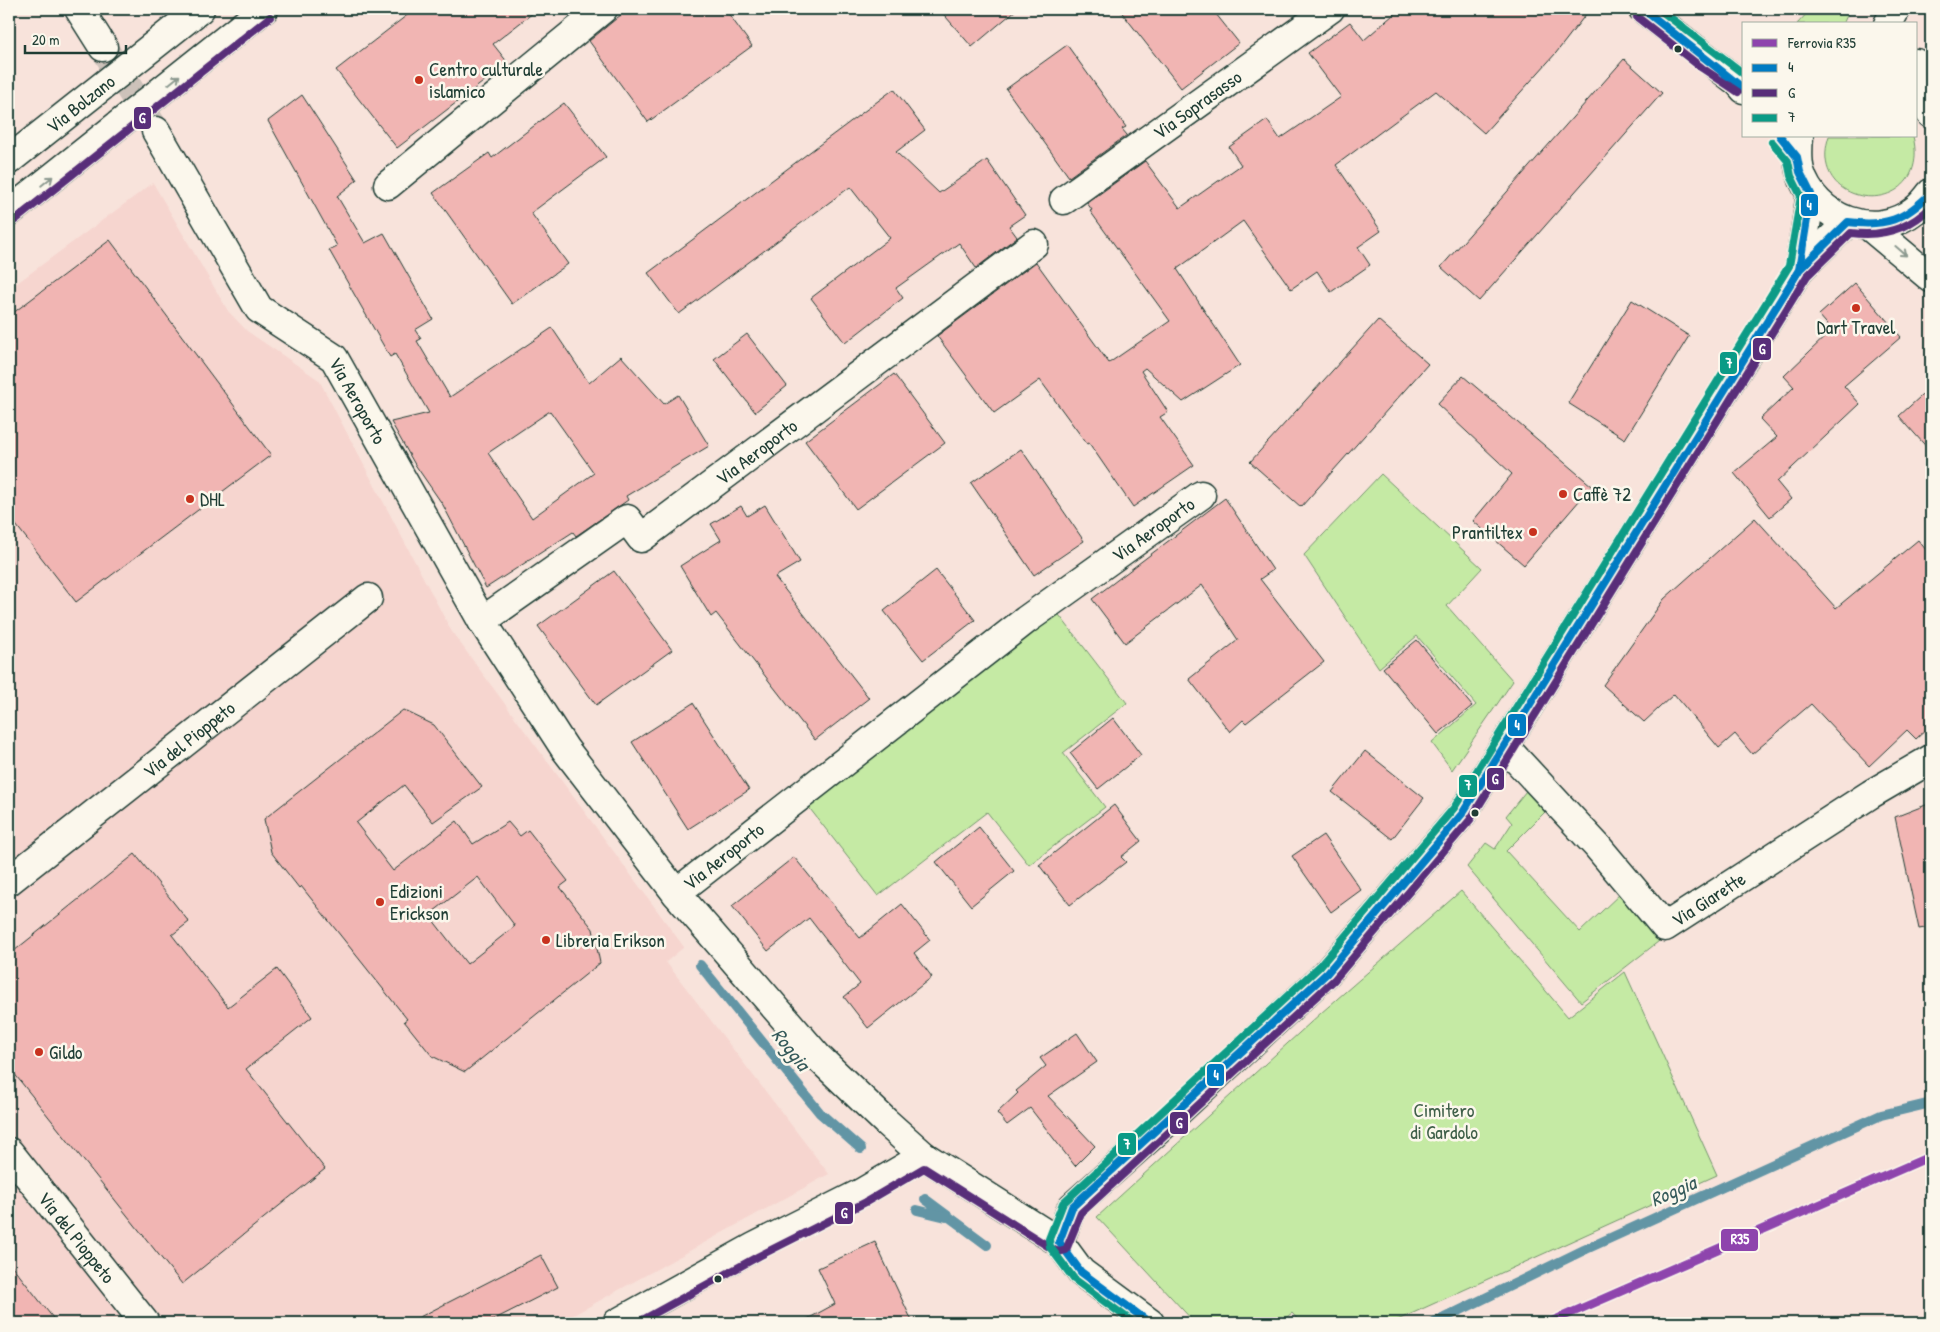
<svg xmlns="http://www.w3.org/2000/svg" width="1940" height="1332" viewBox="0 0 1940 1332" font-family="'Patrick Hand',sans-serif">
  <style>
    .built { fill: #f6d5cf }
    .green { fill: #c5eaa4; stroke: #72946c }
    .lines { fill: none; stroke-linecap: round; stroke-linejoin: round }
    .stream { stroke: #6295a5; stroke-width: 10 }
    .building { fill: #f1b5b3; stroke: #1f3d34; fill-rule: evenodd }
    .minor-tunnel { stroke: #cdc2ba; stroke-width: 28; stroke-dasharray: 28 14; stroke-linecap: butt }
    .minor-casing { stroke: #1f3d34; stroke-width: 31 }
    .tertiary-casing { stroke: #1f3d34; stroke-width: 31 }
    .secondary-casing { stroke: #1f3d34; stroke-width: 31 }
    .minor { stroke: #fbf7ec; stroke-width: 28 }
    .tertiary { stroke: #fbf7ec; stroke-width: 28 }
    .secondary { stroke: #fbf7ec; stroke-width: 28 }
    .bus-1-casing { stroke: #fbf7ec; stroke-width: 11 }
    .bus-2-casing { stroke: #fbf7ec; stroke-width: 11 }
    .bus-3-casing { stroke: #fbf7ec; stroke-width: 11 }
    .bus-1 { stroke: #007bc3; stroke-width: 8 }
    .bus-2 { stroke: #582e79; stroke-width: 8 }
    .bus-3 { stroke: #0a9b86; stroke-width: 8 }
    .rail-1-casing { stroke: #fbf7ec; stroke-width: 12 }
    .rail-1 { stroke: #8e44ad; stroke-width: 9 }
    .oneway { stroke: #8d9a90 }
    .bus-dot { fill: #1f3d34; stroke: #fbf7ec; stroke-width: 2 }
    .poi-dot { fill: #c8321e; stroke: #fbf7ec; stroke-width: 2 }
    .labels { text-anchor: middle; stroke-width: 5; stroke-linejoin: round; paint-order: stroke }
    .poi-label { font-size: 19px; fill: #1f3d34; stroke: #fbf7ec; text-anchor: start }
    .street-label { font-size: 19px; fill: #1f3d34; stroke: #fbf7ec }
    .park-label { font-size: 19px; fill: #40604a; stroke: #fbf7ec }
    .water-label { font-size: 20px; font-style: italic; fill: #355a5a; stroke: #fbf7ec }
    .line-badge { stroke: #fbf7ec; stroke-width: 2 }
    .badge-label { font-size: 14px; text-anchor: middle; font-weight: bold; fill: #fff }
  </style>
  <rect width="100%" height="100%" fill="#f8e3db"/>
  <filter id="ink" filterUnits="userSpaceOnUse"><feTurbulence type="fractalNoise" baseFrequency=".02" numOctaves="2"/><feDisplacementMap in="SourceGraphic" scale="10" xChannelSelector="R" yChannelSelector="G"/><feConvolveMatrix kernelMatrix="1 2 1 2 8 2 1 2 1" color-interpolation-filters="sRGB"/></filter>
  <g filter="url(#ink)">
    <polygon class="built" points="153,183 228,311 247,331 319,380 452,632 684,947 666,962 829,1174 559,1323 9,1323 9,289"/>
    <g class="green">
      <polygon points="1811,9 1850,9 1843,24 1797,24"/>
      <path d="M1829 136H1913C1933 221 1804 213 1829 136Z"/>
      <polygon points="1381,474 1482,568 1447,606 1513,681 1452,770 1432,743 1476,705 1417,636 1379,668 1304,555"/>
      <polygon points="1056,611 1127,703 1063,753 1105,807 1029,865 987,812 878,896 807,805"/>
      <polygon points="1526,791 1546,811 1506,851 1580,932 1622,892 1663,938 1581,1002 1467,867 1486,843 1495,849 1512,823 1506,816"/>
      <polygon points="1461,891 1568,1017 1625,972 1717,1175 1391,1323 1301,1323 1292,1313 1279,1323 1195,1323 1097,1217 1321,1013"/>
    </g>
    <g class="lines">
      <g class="stream">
        <polyline points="700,965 820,1113 861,1149"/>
        <polyline points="925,1199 987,1245"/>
        <polyline points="917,1210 946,1217"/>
        <polyline points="1434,1323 1584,1250 1881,1115 1931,1103"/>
      </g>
    </g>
    <g class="building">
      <polygon points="415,9 538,9 493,44 508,63 397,148 336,70"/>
      <polygon points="628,9 725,9 752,46 648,122 589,41"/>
      <polygon points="939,9 1017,9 972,47"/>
      <polygon points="1119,9 1212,9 1239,43 1181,88"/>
      <polygon points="1400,9 1590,9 1556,53 1484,133 1436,91 1336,165 1381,231 1358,247 1370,265 1331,292 1317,271 1291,289 1243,221 1177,269 1240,365 1183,402 1145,368 1141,371 1168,412 1160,417 1194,465 1133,507 1089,443 1087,444 1040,380 994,413 937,336 1036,262 1109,363 1170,321 1090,211 1092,210 1087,203 1145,161 1180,208 1241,165 1229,147 1267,120 1280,139 1341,97 1308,53 1350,22 1364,40"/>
      <polygon points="1067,45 1126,127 1122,129 1127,135 1069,177 1006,89"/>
      <polygon points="1624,59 1662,93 1479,301 1441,267"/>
      <polygon points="894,89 925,130 896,152 939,193 987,160 1025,215 1009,226 1017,237 976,268 959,243 896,288 903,298 845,343 811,298 890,238 850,187 679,314 648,273"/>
      <path d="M302 95 357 180 337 196 365 243 384 233 433 319 415 330 421 339 417 341 450 397 552 328 589 383 621 356 664 404 678 395 709 446 626 496 628 500 576 536 573 532 486 588 443 505 414 463 391 422 429 413 395 354 390 357 329 250 337 246 268 121ZM550 411 594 473 532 518 488 453Z"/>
      <polygon points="564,103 606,157 531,213 568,264 512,304 433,193 489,153 492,158"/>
      <polygon points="110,240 271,455 76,602 9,516 9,316"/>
      <polygon points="1855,283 1901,337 1844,386 1860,404 1777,482 1791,499 1770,517 1734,473 1777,437 1760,419 1794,387 1784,376 1832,330 1819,315"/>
      <polygon points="1632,300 1689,336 1625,439 1568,403"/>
      <polygon points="1378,320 1428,364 1301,507 1250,462"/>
      <polygon points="747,334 787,386 755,412 714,359"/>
      <polygon points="894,374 945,443 856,509 805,441"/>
      <polygon points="1463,376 1592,486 1524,565 1473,521 1512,474 1437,404"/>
      <polygon points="1931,387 1931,452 1899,416"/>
      <polygon points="1021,449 1084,541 1034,575 971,483"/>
      <polygon points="1225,498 1273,570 1260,579 1324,662 1246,723 1243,720 1230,732 1189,679 1238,640 1202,585 1125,643 1092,599"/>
      <polygon points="765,505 800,562 775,577 869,698 815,740 716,613 711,617 680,566 721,540 711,524 741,506 747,516"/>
      <polygon points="1755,518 1836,608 1918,540 1931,556 1931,725 1916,739 1907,730 1869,766 1811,704 1752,754 1735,734 1719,748 1674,694 1644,722 1603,685 1664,599"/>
      <polygon points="936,570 975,620 923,660 884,611"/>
      <polygon points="614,571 672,650 596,705 538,626"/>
      <polygon points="1417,640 1472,706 1438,734 1383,668"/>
      <polygon points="693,703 749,790 688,829 632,742"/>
      <path d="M403 710 434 725 482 787 433 822 404 785 356 823 393 871 457 821 473 844 508 822 520 836 528 830 568 881 560 887 593 929 600 963 465 1072 432 1056 404 1021 407 1019 301 886 299 888 271 852 264 819ZM478 877 515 926 467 964 429 915Z"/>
      <polygon points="1113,718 1141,755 1098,789 1070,753"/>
      <polygon points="1365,751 1424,798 1392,839 1332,792"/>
      <polygon points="1931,803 1931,927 1919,929 1895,817"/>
      <polygon points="1114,805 1141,841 1121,857 1126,862 1070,905 1039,865"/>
      <polygon points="979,827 1014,871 971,906 936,862"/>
      <polygon points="1323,835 1361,890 1331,912 1292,856"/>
      <polygon points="135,854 189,922 172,935 228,1007 277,969 312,1017 246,1069 325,1169 182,1284 9,1067 9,955"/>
      <polygon points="794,857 860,938 902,904 930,940 914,953 932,977 868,1028 844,997 860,984 809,918 768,951 732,906"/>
      <polygon points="1077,1033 1097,1062 1048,1096 1095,1146 1075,1166 1030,1108 1007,1125 997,1113 1018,1093 1016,1091 1046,1066 1040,1058"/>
      <polygon points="875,1242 913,1323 800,1323 835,1304 818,1268"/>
      <polygon points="541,1255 558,1287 487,1323 408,1323"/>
      <polygon points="9,1262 57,1323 9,1323"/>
    </g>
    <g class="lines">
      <polyline class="minor-tunnel" points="103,47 153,126"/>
      <g class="minor-casing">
        <g id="minor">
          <polyline points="79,9 103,47"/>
          <polyline points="1888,24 1896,9"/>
          <polyline points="1916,63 1924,103"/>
          <path id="s1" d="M156 131 259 309 334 358 482 621 565 749 676 893 817 1056 886 1122 924 1156 1059 1242"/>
          <polyline points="388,185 603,9"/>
          <path id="s2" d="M1064 200 1330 9"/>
          <polyline points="1869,226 1931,278"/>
          <path id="s3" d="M482 621 627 519 641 538 1034 244"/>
          <path id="s4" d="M1504 746 1597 846 1665 927 1871 794 1931 759"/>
          <path id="s5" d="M9 881 368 598"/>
          <path id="s6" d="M676 893 1026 620 1201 495"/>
          <path id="s7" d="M9 1152 145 1323"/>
          <polyline points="617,1323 754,1247 861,1193 924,1156"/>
        </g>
      </g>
      <g class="tertiary-casing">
        <g id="tertiary">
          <polyline points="1643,9 1739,83 1744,89"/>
          <polyline points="1916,97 1931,114"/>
          <path d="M1799 136C1798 148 1797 159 1800 171 1814 219 1875 242 1915 210 1921 206 1926 199 1931 193"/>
          <polyline points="1799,270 1811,194"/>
          <polyline points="1150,1323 1081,1272 1059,1242 1072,1207 1157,1131 1327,973 1462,814 1799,270 1848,222"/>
        </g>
      </g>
      <g class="secondary-casing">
        <g id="secondary">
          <path id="s8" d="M9 160 200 9"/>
          <polyline points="9,212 264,9"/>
        </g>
      </g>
      <use href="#minor" class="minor"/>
      <use href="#tertiary" class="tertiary"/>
      <use href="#secondary" class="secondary"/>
      <g class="bus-1-casing">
        <g id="bus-1">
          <polyline points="1643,9 1744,89"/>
          <polyline points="1780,136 1797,157 1800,172 1811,194 1799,270 1793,280"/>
          <path d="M1059 1242 1072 1207 1327 973 1462 814 1799 270 1848 222C1886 227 1904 220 1931 193"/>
          <polyline points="1059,1242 1081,1272 1150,1323"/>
        </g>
      </g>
      <g class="bus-2-casing">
        <g id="bus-2">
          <polyline points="1637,17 1702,68 1738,92"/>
          <polyline points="15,220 270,17"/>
          <path d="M637 1323 759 1256 866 1202 924 1168 1054 1250 1059 1252 1066 1250 1081 1213 1334 980 1470 820 1807 276 1851 233C1882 237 1909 229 1931 207"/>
        </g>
      </g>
      <g class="bus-3-casing">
        <g id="bus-3">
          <polyline points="1659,9 1744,74"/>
          <polyline points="1134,1323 1074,1279 1050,1247 1049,1239 1063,1203 1320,966 1454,808 1789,266 1801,196 1791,176 1788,161 1772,142"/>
        </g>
      </g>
      <use href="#bus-1" class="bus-1"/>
      <use href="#bus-2" class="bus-2"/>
      <use href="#bus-3" class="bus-3"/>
      <g class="rail-1-casing">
        <polyline id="rail-1" points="1548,1323 1931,1156"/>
      </g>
      <use href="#rail-1" class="rail-1"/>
    </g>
    <defs><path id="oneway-shaft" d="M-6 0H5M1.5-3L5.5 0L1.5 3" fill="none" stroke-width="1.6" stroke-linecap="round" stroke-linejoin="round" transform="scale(1.25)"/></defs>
    <g class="oneway">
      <use href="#oneway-shaft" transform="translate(174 80) rotate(-39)"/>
      <use href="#oneway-shaft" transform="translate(47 181) rotate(-39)"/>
      <use href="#oneway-shaft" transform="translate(1901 251) rotate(41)"/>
    </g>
  </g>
  <g class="bus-dot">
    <circle cx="1678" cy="49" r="4.5"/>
    <circle cx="1475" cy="813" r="4.5"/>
    <circle cx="718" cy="1279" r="4.5"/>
  </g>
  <g class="poi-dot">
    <circle cx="419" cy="80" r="5"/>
    <circle cx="1856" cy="308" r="5"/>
    <circle cx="1563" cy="494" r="5"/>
    <circle cx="190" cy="499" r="5"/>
    <circle cx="1533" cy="532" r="5"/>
    <circle cx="380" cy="902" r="5"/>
    <circle cx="546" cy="940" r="5"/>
    <circle cx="39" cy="1052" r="5"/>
  </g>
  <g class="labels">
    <g class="poi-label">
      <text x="429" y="76">Centro culturale<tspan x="429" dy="22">islamico</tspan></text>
      <text x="1856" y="334" text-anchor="middle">Dart Travel</text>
      <text x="1573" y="501">Caffè 72</text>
      <text x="200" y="506">DHL</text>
      <text x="1523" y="539" text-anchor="end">Prantiltex</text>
      <text x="390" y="898">Edizioni<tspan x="390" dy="22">Erickson</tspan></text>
      <text x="556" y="947">Libreria Erikson</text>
      <text x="49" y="1059">Gildo</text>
    </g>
    <g class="street-label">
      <text dy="7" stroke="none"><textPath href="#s8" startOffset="91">Via Bolzano</textPath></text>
      <text dy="7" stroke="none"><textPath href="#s2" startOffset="164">Via Soprasasso</textPath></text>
      <text dy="7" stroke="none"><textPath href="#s1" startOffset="344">Via Aeroporto</textPath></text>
      <text dy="7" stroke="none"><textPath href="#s3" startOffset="345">Via Aeroporto</textPath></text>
      <text dy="7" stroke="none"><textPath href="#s6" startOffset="600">Via Aeroporto</textPath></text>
      <text dy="7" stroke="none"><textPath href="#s5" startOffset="229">Via del Pioppeto</textPath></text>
      <text dy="7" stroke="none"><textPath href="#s6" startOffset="60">Via Aeroporto</textPath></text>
      <text dy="7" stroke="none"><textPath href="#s4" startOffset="294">Via Giarette</textPath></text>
      <text dy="7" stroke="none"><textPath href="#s7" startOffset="109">Via del Pioppeto</textPath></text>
    </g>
    <g class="park-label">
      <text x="1444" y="1117">Cimitero<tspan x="1444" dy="22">di Gardolo</tspan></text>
    </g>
    <g class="water-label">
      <text transform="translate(791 1049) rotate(51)" y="7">Roggia</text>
      <text transform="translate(1673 1191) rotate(-24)" y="7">Roggia</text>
    </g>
  </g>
  <g class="line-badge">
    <rect x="133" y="106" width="19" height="24" rx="5" fill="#582e79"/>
    <rect x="1800" y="193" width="19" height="24" rx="5" fill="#007bc3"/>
    <rect x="1752" y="337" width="20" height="24" rx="5" fill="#582e79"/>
    <rect x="1719" y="351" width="19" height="24" rx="5" fill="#0a9b86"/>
    <rect x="1507" y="713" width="20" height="24" rx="5" fill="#007bc3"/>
    <rect x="1486" y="767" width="19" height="24" rx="5" fill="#582e79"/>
    <rect x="1458" y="774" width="20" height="24" rx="5" fill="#0a9b86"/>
    <rect x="1206" y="1063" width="19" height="24" rx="5" fill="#007bc3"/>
    <rect x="1169" y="1111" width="20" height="24" rx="5" fill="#582e79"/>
    <rect x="1117" y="1132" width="20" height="24" rx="5" fill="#0a9b86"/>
    <rect x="834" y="1201" width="20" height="24" rx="5" fill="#582e79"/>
    <rect x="1720" y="1228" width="39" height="24" rx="5" fill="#8e44ad"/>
  </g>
  <g class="badge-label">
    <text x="142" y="123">G</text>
    <text x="1809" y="210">4</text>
    <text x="1762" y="354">G</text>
    <text x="1729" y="368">7</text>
    <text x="1517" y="730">4</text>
    <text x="1495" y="784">G</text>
    <text x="1468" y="790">7</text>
    <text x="1216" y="1080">4</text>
    <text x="1179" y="1128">G</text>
    <text x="1127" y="1149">7</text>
    <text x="844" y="1218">G</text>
    <text x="1740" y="1244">R35</text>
  </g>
  <rect width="1940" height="1332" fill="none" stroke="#fbf7ec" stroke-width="30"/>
  <rect x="15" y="15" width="1910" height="1302" fill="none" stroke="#1f3d34" stroke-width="2" filter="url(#ink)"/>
  <rect x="1742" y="22" width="175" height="115" fill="#fbf7ec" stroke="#a3ada2"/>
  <rect x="1752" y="39" width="25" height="8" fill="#8e44ad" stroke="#a3ada2"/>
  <text x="1788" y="48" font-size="15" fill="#1f3d34">Ferrovia R35</text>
  <rect x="1752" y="64" width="25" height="8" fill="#007bc3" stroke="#a3ada2"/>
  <text x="1788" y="72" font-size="15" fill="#1f3d34">4</text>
  <rect x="1752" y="89" width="25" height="8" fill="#582e79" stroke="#a3ada2"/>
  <text x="1788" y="98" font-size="15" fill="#1f3d34">G</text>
  <rect x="1752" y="114" width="25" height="8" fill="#0a9b86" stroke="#a3ada2"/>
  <text x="1788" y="122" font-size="15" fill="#1f3d34">7</text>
  <path d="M25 45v8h101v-8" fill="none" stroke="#1f3d34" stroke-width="2.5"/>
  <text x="32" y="45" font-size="15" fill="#1f3d34" stroke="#fbf7ec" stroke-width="4" paint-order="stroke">20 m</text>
</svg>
